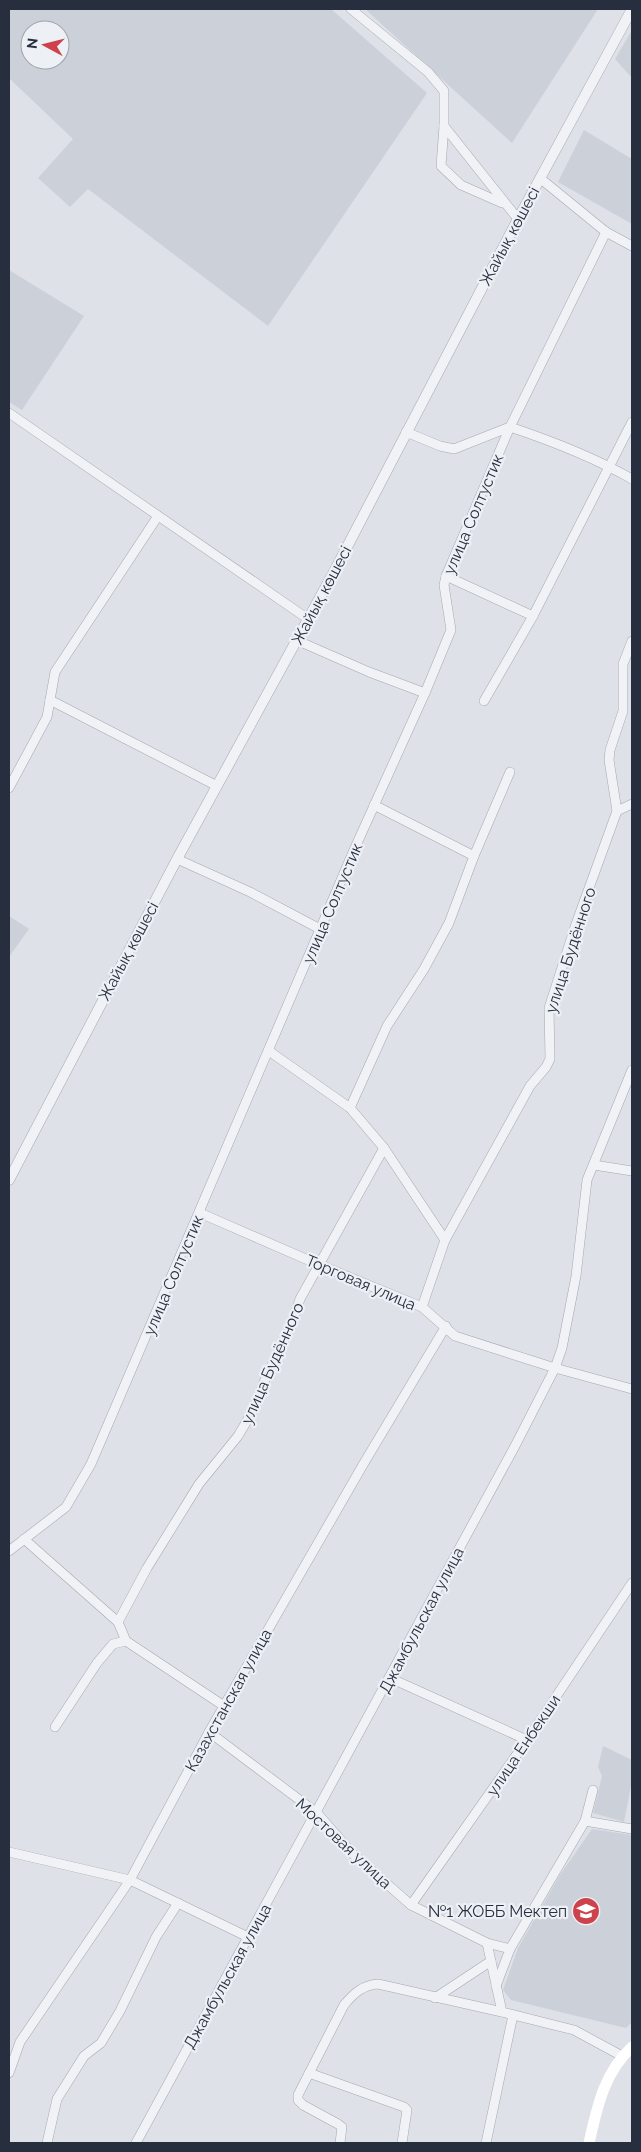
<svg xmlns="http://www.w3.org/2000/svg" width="641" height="2152" viewBox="0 0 641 2152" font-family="Raleway,sans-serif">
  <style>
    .built { fill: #ccd0d9; fill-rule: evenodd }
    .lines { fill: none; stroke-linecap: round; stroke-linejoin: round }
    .minor-casing { stroke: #a3a8b1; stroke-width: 10 }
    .tertiary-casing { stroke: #a3a8b1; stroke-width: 11 }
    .minor { stroke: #f0f2f6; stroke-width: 9 }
    .tertiary { stroke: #f0f2f6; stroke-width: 10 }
    .secondary { stroke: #fff; stroke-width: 11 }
    .labels { text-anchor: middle; stroke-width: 4.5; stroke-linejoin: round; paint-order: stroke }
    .street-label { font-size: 16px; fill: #272e3e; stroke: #edf0f5 }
    .poi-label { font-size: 16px; fill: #272e3e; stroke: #edf0f5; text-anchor: end }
  </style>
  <rect width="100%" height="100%" fill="#dee1e7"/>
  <g class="built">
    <path d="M9 9H331L427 93 268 326 88 189 70 207 38 178 73 139 9 78ZM30 30H60V60H30Z"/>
    <polygon points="365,9 598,9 512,143"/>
    <polygon points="632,30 632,78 615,59"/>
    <polygon points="584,130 632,159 632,224 558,182"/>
    <polygon points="9,270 84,316 22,410 9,402"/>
    <polygon points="9,916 29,929 9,957"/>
    <polygon points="603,1746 632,1760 632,1781 624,1822 593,1813 602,1776 598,1767"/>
    <polygon points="592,1829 632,1835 632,2022 626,2028 511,2000 503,1990 518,1948 560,1875"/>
  </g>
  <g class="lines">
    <g class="minor-casing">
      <g id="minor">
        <polyline points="351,9 428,72 444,91 444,126 518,219"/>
        <polyline points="444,126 441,166 461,185 502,203"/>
        <polyline points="541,179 606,232 632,246"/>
        <polyline points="9,413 308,619"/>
        <path d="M406 432 440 446 454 449 510 427C552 441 593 457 632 479"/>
        <polyline points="446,576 533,616"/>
        <polyline points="296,640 369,672 425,693"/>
        <polyline points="50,700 217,786"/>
        <polyline points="484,701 533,616 632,422"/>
        <polyline points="9,788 47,717 55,672 158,516"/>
        <polyline points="374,805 474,856"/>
        <polyline points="617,811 632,804"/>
        <polyline points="177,859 250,892 320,929"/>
        <polyline points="269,1051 350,1108 384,1148 445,1240 422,1307"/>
        <polyline points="350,1108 387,1026 424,969 449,923 474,856 510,772"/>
        <polyline points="594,1165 632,1171"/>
        <polyline points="200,1213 315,1263 422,1307 455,1336 555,1368 632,1389"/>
        <polyline points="445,1240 530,1086 546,1067 550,1059 549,1008 576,924 617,811 609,760 610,750 623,711 623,664 632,641"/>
        <polyline points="24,1539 118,1622 126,1641 224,1706"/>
        <polyline points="9,1551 66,1507 91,1464 354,850 425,693 451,630 444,585 446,576 510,427 606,232"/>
        <polyline points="118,1622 147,1568 199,1484 238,1436 255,1407 264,1382 291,1326 300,1299 384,1148"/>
        <polyline points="390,1678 527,1740"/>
        <polyline points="55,1727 97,1663 113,1644 126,1641"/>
        <polyline points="209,1732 317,1813 353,1854 411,1905 487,1943 510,1949 496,1986"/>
        <polyline points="585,1821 632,1829"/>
        <polyline points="9,1852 130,1880 248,1937"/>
        <polyline points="411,1905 527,1740 632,1583"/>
        <polyline points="487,1943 502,2012 574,2030 622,2056"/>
        <polyline points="510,1949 585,1821 593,1790"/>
        <polyline points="435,1998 491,1961"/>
        <polyline points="9,2073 20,2042 130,1880 209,1732 364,1463 446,1326"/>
        <polyline points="309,2073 404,2107 407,2110 402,2143"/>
        <polyline points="47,2143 57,2099 84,2056 101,2043 120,2011 156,1937 178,1903"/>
        <polyline points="136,2143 515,1446 555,1368 562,1348 576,1276 587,1180 632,1070"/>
        <path d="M340 2143 342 2127 338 2124 303 2105 298 2100V2095L344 2005C354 1993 363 1985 378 1984L502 2012"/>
        <polyline points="486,2143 513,2015"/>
      </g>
    </g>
    <g class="tertiary-casing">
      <polyline id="tertiary" points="9,1180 177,859 335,570 518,219 632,9"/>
    </g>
    <use href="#minor" class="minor"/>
    <use href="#tertiary" class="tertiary"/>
    <path class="secondary" d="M589 2143C597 2108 604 2072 632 2047"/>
  </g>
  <defs>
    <g id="school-disc" transform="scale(1.4375)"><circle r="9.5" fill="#ce424b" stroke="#edf0f5"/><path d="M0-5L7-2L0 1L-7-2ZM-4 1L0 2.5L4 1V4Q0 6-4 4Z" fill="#fff"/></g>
  </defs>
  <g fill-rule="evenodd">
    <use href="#school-disc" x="586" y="1911"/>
  </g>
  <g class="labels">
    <g class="street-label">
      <text transform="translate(509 236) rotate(-62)" y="6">Жайық көшесі</text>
      <text transform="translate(473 514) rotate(-67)" y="6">улица Солтустик</text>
      <text transform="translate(321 595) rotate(-62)" y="6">Жайық көшесі</text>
      <text transform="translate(332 903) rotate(-67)" y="6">улица Солтустик</text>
      <text transform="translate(570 950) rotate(-72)" y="6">улица Будённого</text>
      <text transform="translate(128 951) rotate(-62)" y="6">Жайық көшесі</text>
      <text transform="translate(173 1275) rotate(-67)" y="6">улица Солтустик</text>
      <text transform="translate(361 1282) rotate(23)" y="6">Торговая улица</text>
      <text transform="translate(272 1363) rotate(-66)" y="6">улица Будённого</text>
      <text transform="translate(421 1620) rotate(-62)" y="6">Джамбульская улица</text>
      <text transform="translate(228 1700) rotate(-61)" y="6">Казахстанская улица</text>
      <text transform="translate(523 1745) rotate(-56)" y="6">улица Енбекши</text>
      <text transform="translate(344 1843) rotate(43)" y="6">Мостовая улица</text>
      <text transform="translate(227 1976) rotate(-61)" y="6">Джамбульская улица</text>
    </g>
    <g class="poi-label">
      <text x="567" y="1917">№1 ЖОББ Мектеп</text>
    </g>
  </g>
  <rect width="641" height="2152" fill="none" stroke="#272e3e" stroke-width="20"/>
  <g transform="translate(45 45) rotate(277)"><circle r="24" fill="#edf0f5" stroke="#9ea2ac"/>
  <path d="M0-4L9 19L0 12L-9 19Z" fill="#ce424b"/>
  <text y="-8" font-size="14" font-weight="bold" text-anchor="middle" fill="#272e3e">N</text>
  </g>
</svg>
